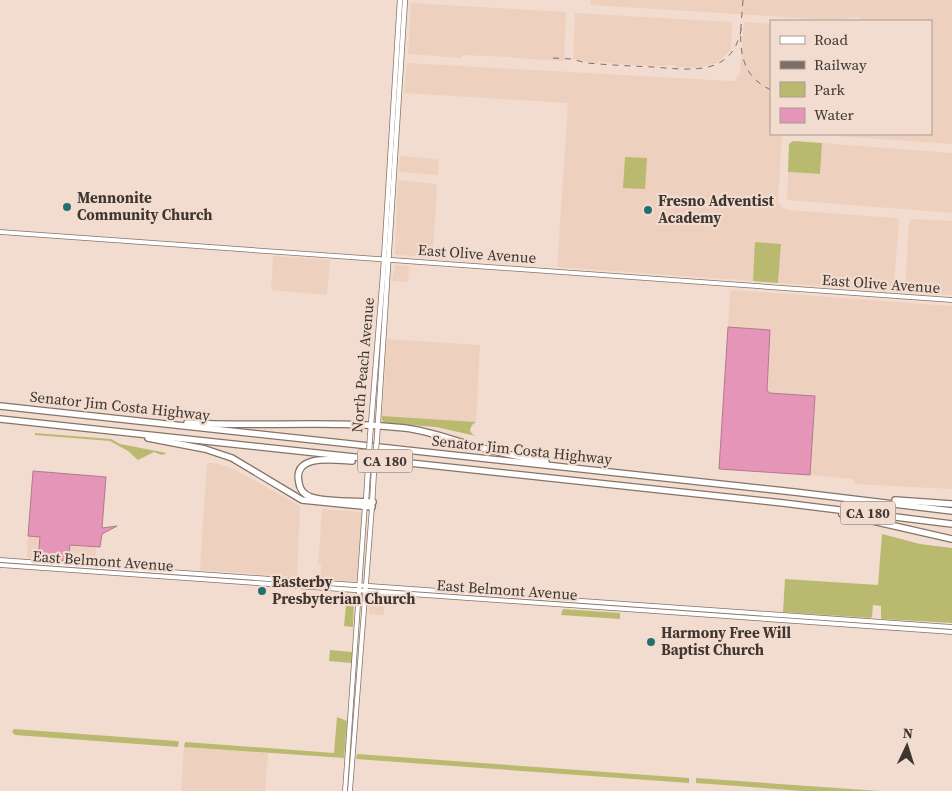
<svg xmlns="http://www.w3.org/2000/svg" width="952" height="791" viewBox="0 0 952 791" font-family="'Source Serif 4',serif">
  <style>
    .built { fill: #eed0bf }
    .green { fill: #b9ba70 }
    .water { fill: #e595b8; stroke: #b37890 }
    .lines { fill: none; stroke-linecap: round; stroke-linejoin: round }
    .secondary-casing { stroke: #867267; stroke-width: 5.5 }
    .primary-casing { stroke: #867267; stroke-width: 6 }
    .highway-casing { stroke: #867267; stroke-width: 8 }
    .secondary { stroke: #fff; stroke-width: 4 }
    .primary { stroke: #fff; stroke-width: 4.5 }
    .highway { stroke: #fff; stroke-width: 5.5 }
    .rail { stroke: #7c6e67; stroke-width: 1; stroke-dasharray: 6 6; stroke-linecap: butt }
    .primary-bridge-casing { stroke: #867267; stroke-width: 6; stroke-linecap: butt }
    .primary-bridge { stroke: #fff; stroke-width: 4.5 }
    .poi-dot { fill: #246f70; stroke: #f2dccf; stroke-width: 2 }
    .labels { text-anchor: middle; stroke-width: 4.5; stroke-linejoin: round; paint-order: stroke }
    .shield { fill: #f2dccf; stroke: #756861; stroke-width: 1 }
    .shield-label { font-size: 14px; font-weight: bold; fill: #3f3632 }
    .poi-label { font-size: 15px; font-weight: bold; fill: #3f3632; stroke: #f2dccf; text-anchor: start }
    .street-label { font-size: 15px; fill: #3f3632; stroke: #f2dccf }
  </style>
  <rect width="100%" height="100%" fill="#f2dccf"/>
  <g class="built">
    <polygon points="591,0 952,0 952,144 807,134 931,134 931,21 860,21 860,17 832,20 590,5"/>
    <polygon points="411,3 566,12 564,61 513,58 513,57 462,55 461,58 408,54"/>
    <polygon points="575,13 732,22 731,50 717,63 698,68 675,67 675,65 658,66 616,64 599,61 598,63 594,63 573,59"/>
    <polygon points="744,22 771,24 771,134 782,134 778,202 782,207 788,210 896,218 899,220 894,285 891,291 778,283 781,244 756,242 753,281 557,267 568,103 404,93 407,63 732,81 736,80 738,75 740,75"/>
    <polygon points="822,143 952,153 952,213 787,200 788,172 820,174"/>
    <polygon points="400,156 439,159 438,175 401,172 399,170"/>
    <polygon points="400,180 437,184 433,255 431,257 397,255 395,253 398,182"/>
    <polygon points="913,219 952,221 952,295 908,292 905,290 909,222"/>
    <polygon points="273,256 330,260 327,295 271,290"/>
    <polygon points="395,265 409,266 408,282 392,281"/>
    <polygon points="733,290 952,306 952,489 854,484 854,479 810,475 815,397 769,393 767,390 770,330 728,327 730,292"/>
    <polygon points="387,339 480,345 476,422 382,416"/>
    <polygon points="207,463 215,463 232,468 300,506 297,577 200,570"/>
    <polygon points="322,509 360,512 362,513 357,580 355,582 320,579 321,565 318,565"/>
    <polygon points="28,536 40,537 38,559 28,558 27,556"/>
    <polygon points="69,545 96,547 95,563 68,561"/>
    <polygon points="372,596 385,597 384,615 369,614 370,598"/>
    <polygon points="184,747 268,753 265,791 181,791"/>
  </g>
  <g class="green">
    <polygon points="793,141 822,143 820,174 788,172 789,144"/>
    <polygon points="625,157 647,158 645,189 623,188"/>
    <polygon points="755,242 781,244 778,283 753,281"/>
    <polygon points="382,416 476,422 472,425 470,430 472,434 476,436 436,427 384,423 382,420"/>
    <polygon points="35,433 111,439 120,444 167,453 162,455 154,452 138,460 128,451 110,441 35,435"/>
    <polygon points="882,534 920,544 952,548 952,623 882,619 881,617 881,606 873,605 872,616 871,618 783,612 785,579 878,585"/>
    <polygon points="347,595 354,597 353,627 344,626"/>
    <polygon points="563,609 620,613 620,619 561,615"/>
    <polygon points="330,650 352,652 352,663 329,661"/>
    <polygon points="337,717 347,721 344,758 184,747 185,742 334,753"/>
    <polygon points="14,729 177,741 179,742 178,747 15,735 12,732"/>
    <polygon points="357,754 689,778 689,783 356,759"/>
    <polygon points="696,778 865,790 881,791 803,791 696,783"/>
  </g>
  <g class="water">
    <polygon points="728,327 770,330 767,390 769,393 815,396 810,475 719,469"/>
    <polygon points="33,471 106,477 102,528 117,526 102,534 100,547 70,545 68,561 38,559 40,537 28,536"/>
  </g>
  <g class="lines">
    <g class="secondary-casing">
      <g id="secondary">
        <polyline points="0,232 952,300"/>
        <polyline points="0,560 952,627"/>
        <polyline points="0,565 952,632"/>
        <polyline points="345,791 365,504"/>
        <polyline points="350,791 372,507"/>
      </g>
    </g>
    <g class="primary-casing">
      <g id="primary">
        <polyline points="370,437 383,275 400,0"/>
        <polyline points="377,438 405,0"/>
        <polyline points="366,501 368,469"/>
        <polyline points="372,505 374,470"/>
      </g>
    </g>
    <g class="highway-casing">
      <g id="highway">
        <polyline points="0,406 794,492 952,511"/>
        <polyline points="0,419 783,503 952,524"/>
        <path d="M187 423C260 427 332 420 405 428 429 431 452 440 475 446 498 453 522 457 546 462"/>
        <polyline points="148,438 205,449 232,458 302,500 372,507"/>
        <path d="M352 461C335 460 292 453 299 483 300 490 305 495 311 497 324 502 357 501 373 502"/>
        <polyline points="895,500 952,504"/>
        <polyline points="842,514 952,539"/>
      </g>
    </g>
    <use href="#secondary" class="secondary"/>
    <use href="#primary" class="primary"/>
    <use href="#highway" class="highway"/>
    <g class="rail">
      <path d="M743 0C741 34 732 72 771 90"/>
      <path d="M553 58 571 59 587 63C609 65 631 66 653 67 693 70 734 77 742 25"/>
    </g>
    <g class="primary-bridge-casing">
      <g id="primary-bridge">
        <polyline points="368,469 370,437"/>
        <polyline points="374,470 377,438"/>
      </g>
    </g>
    <use href="#primary-bridge" class="primary-bridge"/>
  </g>
  <g class="poi-dot">
    <circle cx="67" cy="207" r="5"/>
    <circle cx="648" cy="210" r="5"/>
    <circle cx="262" cy="591" r="5"/>
    <circle cx="651" cy="642" r="5"/>
  </g>
  <g class="labels">
    <g class="shield">
      <rect x="357.5" y="449.5" width="55" height="23" rx="4"/>
      <rect x="840.5" y="501.5" width="55" height="23" rx="4"/>
    </g>
    <g class="shield-label">
      <text x="385" y="466">CA 180</text>
      <text x="868" y="518">CA 180</text>
    </g>
    <g class="poi-label">
      <text x="77" y="203">Mennonite<tspan x="77" dy="17">Community Church</tspan></text>
      <text x="658" y="206">Fresno Adventist<tspan x="658" dy="17">Academy</tspan></text>
      <text x="272" y="587">Easterby<tspan x="272" dy="17">Presbyterian Church</tspan></text>
      <text x="661" y="638">Harmony Free Will<tspan x="661" dy="17">Baptist Church</tspan></text>
    </g>
    <g class="street-label">
      <text transform="translate(477 254) rotate(4)" y="5">East Olive Avenue</text>
      <text transform="translate(881 284) rotate(4)" y="5">East Olive Avenue</text>
      <text transform="translate(363 365) rotate(-85)" y="5">North Peach Avenue</text>
      <text transform="translate(120 406) rotate(6)" y="5">Senator Jim Costa Highway</text>
      <text transform="translate(522 450) rotate(6)" y="5">Senator Jim Costa Highway</text>
      <text transform="translate(103 561) rotate(4)" y="5">East Belmont Avenue</text>
      <text transform="translate(507 590) rotate(4)" y="5">East Belmont Avenue</text>
    </g>
  </g>
  <rect x="770" y="20" width="162" height="115" fill="#f2dccf" stroke="#aa9a90"/>
  <rect x="780" y="36" width="25" height="8" fill="#ffffff" stroke="#aa9a90"/>
  <text x="814" y="45" font-size="15" fill="#3f3632">Road</text>
  <rect x="780" y="61" width="25" height="8" fill="#7c6e67" stroke="#aa9a90"/>
  <text x="814" y="70" font-size="15" fill="#3f3632">Railway</text>
  <rect x="780" y="82" width="25" height="15" fill="#b9ba70" stroke="#aa9a90"/>
  <text x="814" y="95" font-size="15" fill="#3f3632">Park</text>
  <rect x="780" y="108" width="25" height="15" fill="#e595b8" stroke="#aa9a90"/>
  <text x="814" y="120" font-size="15" fill="#3f3632">Water</text>
  <g transform="translate(907 746) rotate(4)" stroke="#f2dccf" stroke-width="4" paint-order="stroke">
  <path d="M0-4L9 19L0 12L-9 19Z" fill="#3f3632"/>
  <text y="-8" font-size="14" font-weight="bold" text-anchor="middle" fill="#3f3632">N</text>
  </g>
</svg>
